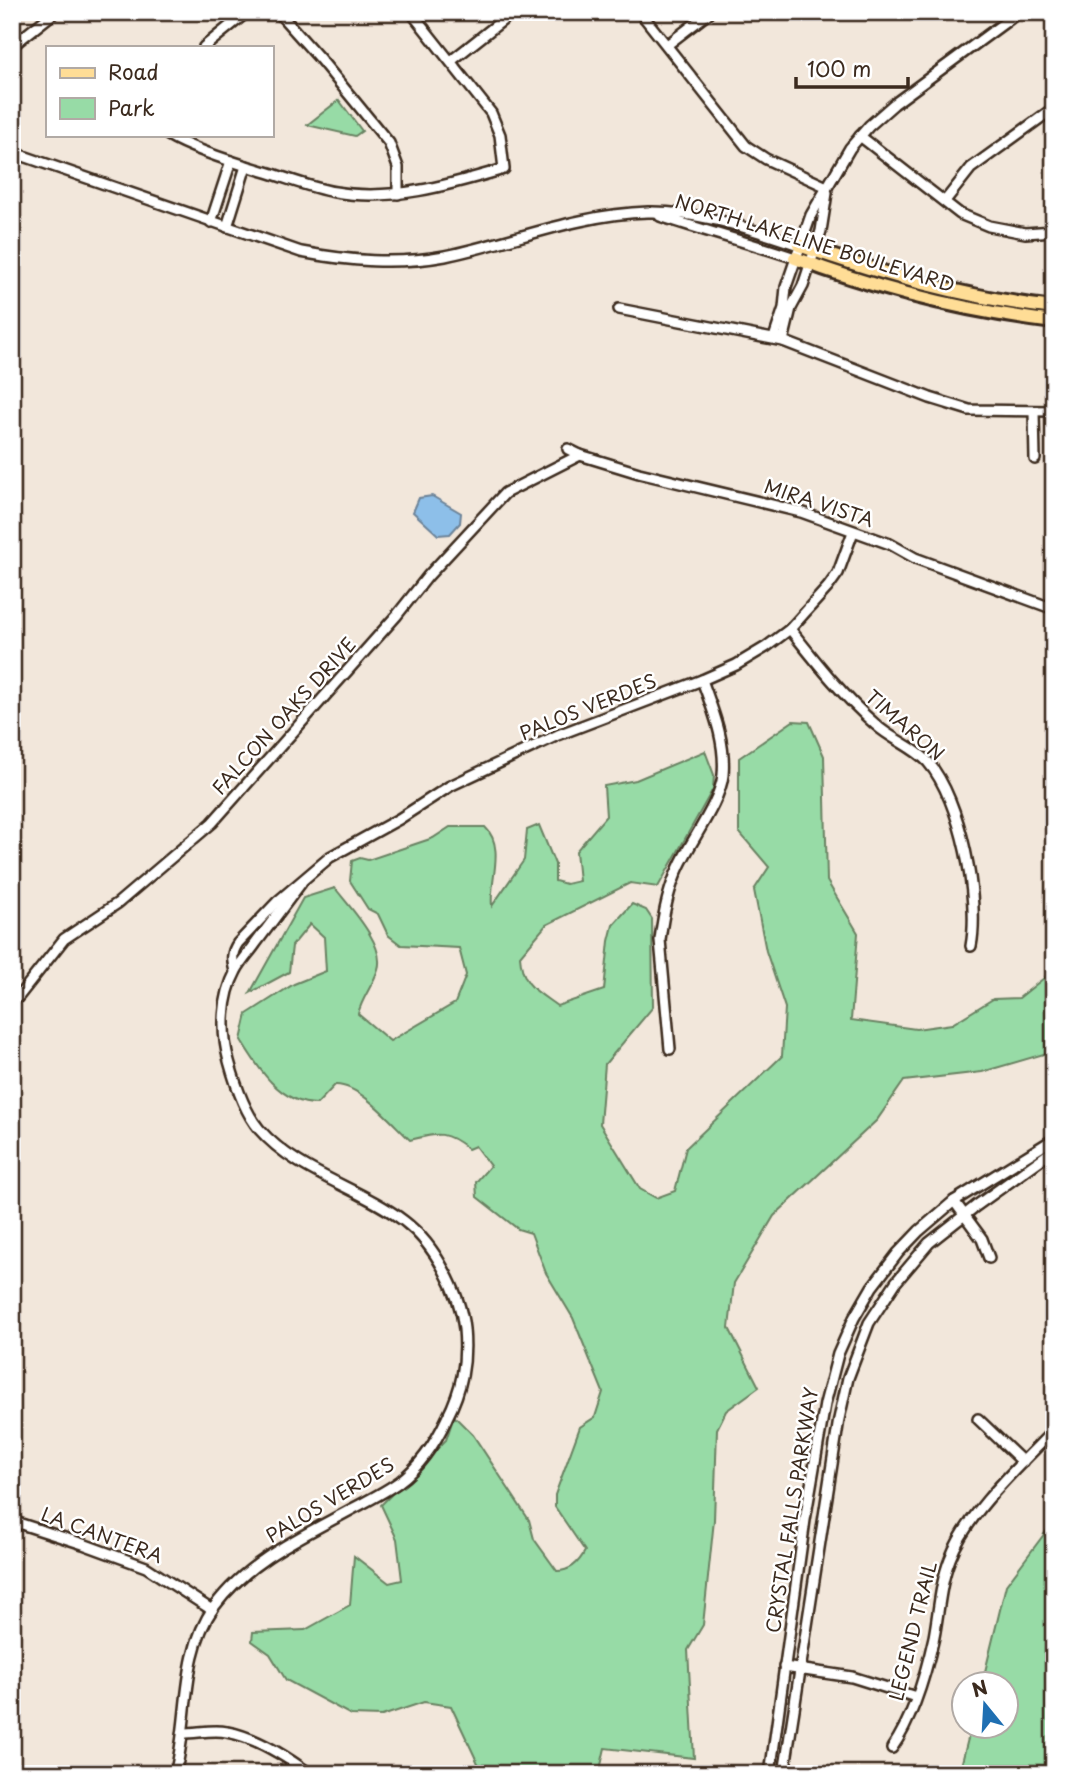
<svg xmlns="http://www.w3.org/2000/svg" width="1066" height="1786" viewBox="0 0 1066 1786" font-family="'Playpen Sans',sans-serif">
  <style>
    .green { fill: #97dba6; stroke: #698262; stroke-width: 2 }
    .water { fill: #8dbfe9; stroke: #6c8398; stroke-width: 2 }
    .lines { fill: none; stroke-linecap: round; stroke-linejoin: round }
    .minor-casing { stroke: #3b2a1e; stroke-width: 14 }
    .major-casing { stroke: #3b2a1e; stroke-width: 18 }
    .minor { stroke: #fff; stroke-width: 9 }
    .major { stroke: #ffdd96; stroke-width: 12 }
    .labels { text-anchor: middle; stroke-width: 5; stroke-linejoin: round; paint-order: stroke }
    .street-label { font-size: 19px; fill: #3b2a1e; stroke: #fff }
  </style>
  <rect width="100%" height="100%" fill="#f2e7db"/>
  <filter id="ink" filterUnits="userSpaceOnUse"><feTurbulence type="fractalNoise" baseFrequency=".0143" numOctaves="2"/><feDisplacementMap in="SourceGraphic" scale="14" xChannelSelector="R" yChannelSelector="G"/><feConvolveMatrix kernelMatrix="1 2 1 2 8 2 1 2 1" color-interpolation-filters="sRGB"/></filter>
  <g filter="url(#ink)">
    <g class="green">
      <polygon points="339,100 362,131 355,136 307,125"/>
      <path d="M793 721 809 722 824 756 827 881 858 933 851 1020 916 1029 952 1024 993 999 1019 998 1054 970V1051L982 1072 904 1081 877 1120 774 1216 734 1283 729 1328 759 1387 726 1411 717 1429 714 1520 703 1625 688 1650 694 1758 605 1748 599 1774H483L451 1706 424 1702 382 1716 351 1715 286 1680 270 1654 252 1641 253 1632 305 1630 350 1605 354 1556 389 1583 402 1580 397 1539 381 1505 446 1440 454 1416 473 1435 529 1520 534 1539 557 1571C571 1571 579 1563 585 1551L555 1507V1495L580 1427 595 1417 603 1392 573 1318 546 1273 531 1233 518 1229 477 1197 476 1182 490 1166 475 1146 468 1149C445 1130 438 1133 410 1140 392 1123 360 1084 335 1085L317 1104C280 1104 258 1068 241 1040L247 1014 294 984 326 971 324 937 310 924 292 946 289 972 250 993 303 898 335 888C349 906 386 945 378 969 373 986 362 997 358 1014L390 1041 455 1003 466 975 459 948 401 945 388 935 378 914 368 909 350 881 352 861 360 858 368 860 433 838 450 827H485C506 847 489 881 492 906L524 860 527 830 539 825 555 864V881L566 884 579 881 576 851 606 816 604 786 636 780 705 751 714 775 713 789 658 887 630 883 546 925 520 956C522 985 535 990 557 1006L604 990 609 941 613 925 632 904 646 910 652 919 653 1007 605 1064 600 1124 640 1189 656 1198 675 1191 686 1148 782 1056 785 1008 766 951 754 890 769 867 739 832V758Z"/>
      <polygon points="1054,1521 1054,1774 959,1774 971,1727 1006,1726 1006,1684 982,1684 1006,1585"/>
    </g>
    <polygon class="water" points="432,496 461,513 460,523 450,534 438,535 413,512 419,498"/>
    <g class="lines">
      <g class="minor-casing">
        <g id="minor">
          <polyline points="278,12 320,59 389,143 398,167 398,194"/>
          <polyline points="640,12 746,146 766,159 827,187"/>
          <polyline points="667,45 710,12"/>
          <polyline points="12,46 55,12"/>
          <polyline points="204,47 247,12"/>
          <polyline points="451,61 513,12"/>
          <path d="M168 135C191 149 236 163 263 171 287 178 311 188 335 192 392 202 449 185 504 169L500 135 491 113 411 12"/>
          <polyline points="860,136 960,214 989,226 1025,233 1054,231"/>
          <path d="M12 152 301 252C349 261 396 265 445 256 513 242 577 214 648 212 701 211 750 229 799 245"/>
          <polyline points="945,201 971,168 1054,108"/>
          <path d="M660 216C705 231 750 243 795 258"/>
          <polyline points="211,222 231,161"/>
          <polyline points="227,227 246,166"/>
          <polyline points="619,309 783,341 930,398 969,410 1054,411"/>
          <polyline points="774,338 784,308 786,287 811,215 850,148 869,126 894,104 1019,12"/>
          <polyline points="783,341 791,308 803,286 821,231 827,193"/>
          <polyline points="1034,412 1035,459"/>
          <polyline points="568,449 580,455 639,473 801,512 890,544 915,558 1054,609"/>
          <path d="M790 629C817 663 843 696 876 725 891 739 914 747 928 762 961 800 980 899 971 946"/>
          <path d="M235 971C232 960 231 953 238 943L277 902 330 857 399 819 450 786 558 735 702 680 736 665 766 647 790 629 828 587 838 573 853 532"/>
          <polyline points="12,1001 19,996 64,939 118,903 212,823 397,615 428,576 505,493 580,455"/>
          <path d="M670 1049 660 940C663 915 668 890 679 867 691 840 720 803 723 775 726 741 713 711 702 680"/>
          <polyline points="954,1201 982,1239 989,1258"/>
          <polyline points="978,1419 1023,1462"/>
          <polyline points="12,1521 83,1544 146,1567 212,1610"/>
          <polyline points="784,1667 852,1677 916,1697"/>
          <path d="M184 1733C197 1733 214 1729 227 1732 256 1737 287 1757 310 1774"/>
          <path d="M892 1748C913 1718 926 1673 934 1637 939 1611 940 1584 950 1559 967 1513 1020 1465 1054 1430"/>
          <path d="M175 1774C190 1719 180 1655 214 1607 248 1560 305 1535 354 1508 369 1500 385 1492 399 1482 420 1466 436 1442 447 1418 462 1389 467 1362 464 1329 462 1309 454 1288 444 1270 434 1251 421 1234 404 1221 359 1187 297 1173 259 1129 244 1111 235 1083 229 1061 221 1032 222 997 236 971 241 961 250 952 256 943 271 923 286 903 301 883"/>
          <polyline points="770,1774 805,1520 825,1404 838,1354 854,1318 872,1287 898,1253 919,1231 954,1201 1054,1139"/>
          <polyline points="784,1774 839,1419 848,1378 869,1323 896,1282 929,1243 976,1206 1054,1150"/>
        </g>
      </g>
      <g class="major-casing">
        <g id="major">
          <path d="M799 245C882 274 966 298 1054 308"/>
          <path d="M795 258C879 290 965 311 1054 322"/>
        </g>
      </g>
      <use href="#minor" class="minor"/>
      <use href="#major" class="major"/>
    </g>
  </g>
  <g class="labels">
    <g class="street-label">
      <text transform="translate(815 243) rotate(17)" y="7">NORTH LAKELINE BOULEVARD</text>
      <text transform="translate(819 503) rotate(18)" y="7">MIRA VISTA</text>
      <text transform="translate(588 707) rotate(-22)" y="7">PALOS VERDES</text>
      <text transform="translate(284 716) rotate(-48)" y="7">FALCON OAKS DRIVE</text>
      <text transform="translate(905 725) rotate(41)" y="7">TIMARON</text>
      <text transform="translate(330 1500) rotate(-31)" y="7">PALOS VERDES</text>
      <text transform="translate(792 1510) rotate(-81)" y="7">CRYSTAL FALLS PARKWAY</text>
      <text transform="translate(102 1535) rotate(20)" y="7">LA CANTERA</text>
      <text transform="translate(913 1631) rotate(-76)" y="7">LEGEND TRAIL</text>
    </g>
  </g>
  <rect width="1066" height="1786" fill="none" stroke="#fff" stroke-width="42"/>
  <rect x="21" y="21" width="1024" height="1744" fill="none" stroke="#3b2a1e" stroke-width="2.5" filter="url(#ink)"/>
  <rect x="46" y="46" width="228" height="91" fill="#ffffff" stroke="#b1aaa5" stroke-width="2"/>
  <rect x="60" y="68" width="35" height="10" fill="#ffdd96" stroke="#b1aaa5" stroke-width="2"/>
  <text x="108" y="80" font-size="21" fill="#3b2a1e">Road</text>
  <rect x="60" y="98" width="35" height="21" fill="#97dba6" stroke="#b1aaa5" stroke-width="2"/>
  <text x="108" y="116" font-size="21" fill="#3b2a1e">Park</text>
  <g transform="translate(985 1705) rotate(342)"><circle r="33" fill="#ffffff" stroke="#b1aaa5" stroke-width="2"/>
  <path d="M0-5L12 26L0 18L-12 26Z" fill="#1f6fb2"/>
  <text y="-10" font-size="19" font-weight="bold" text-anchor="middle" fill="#3b2a1e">N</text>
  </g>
  <path d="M796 77v10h112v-10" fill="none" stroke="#3b2a1e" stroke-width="3.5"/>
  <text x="807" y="77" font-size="21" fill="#3b2a1e" stroke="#ffffff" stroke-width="5" paint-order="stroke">100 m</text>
</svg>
